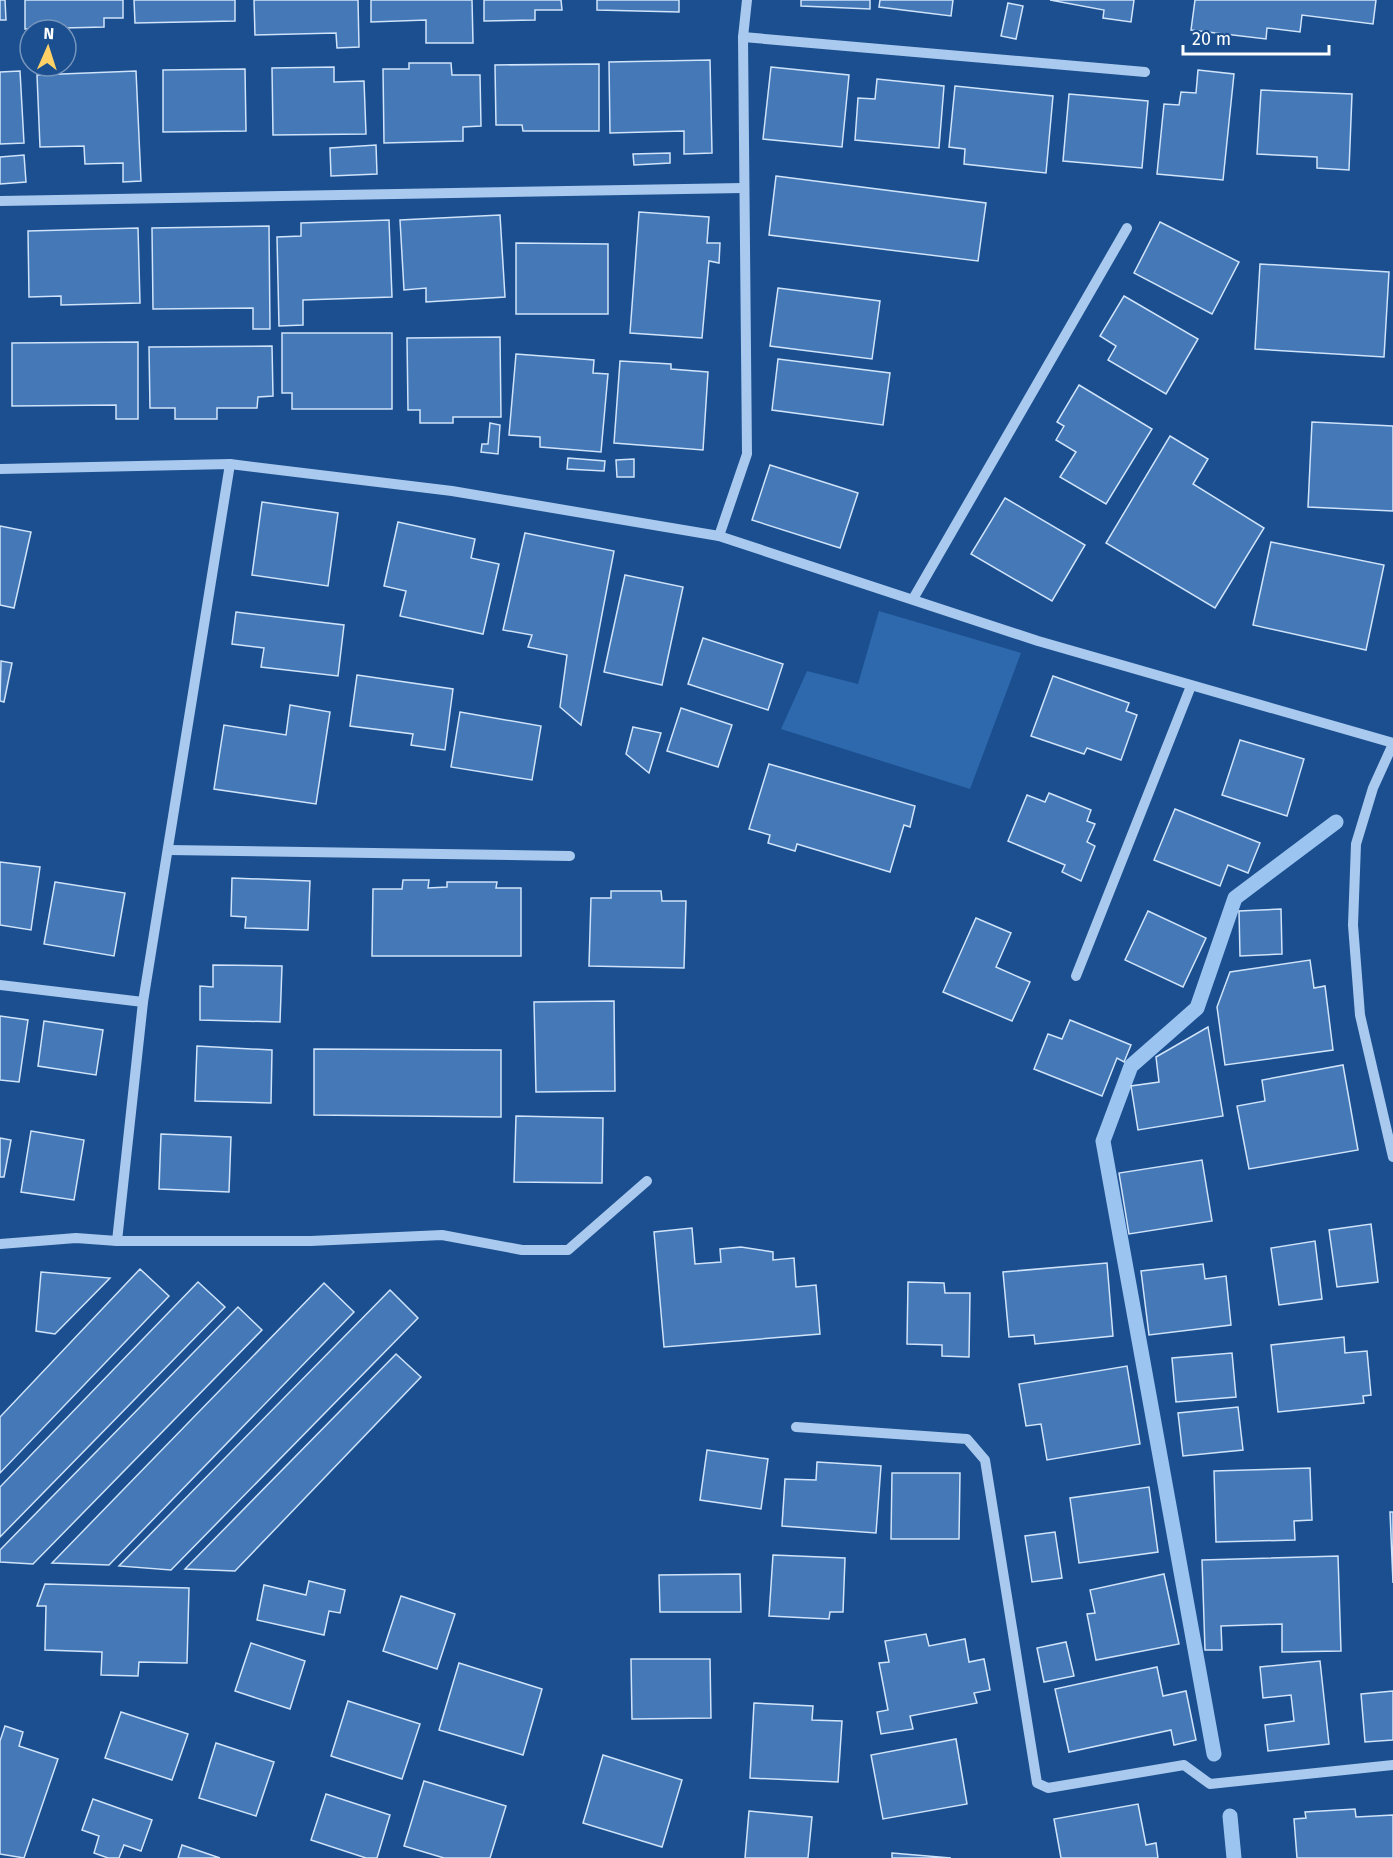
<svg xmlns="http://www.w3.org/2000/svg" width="1393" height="1858" viewBox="0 0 1393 1858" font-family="'Fira Sans',sans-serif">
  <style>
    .green { fill: #2e69ad }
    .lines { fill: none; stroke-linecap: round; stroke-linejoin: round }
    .stream { stroke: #9cc4f0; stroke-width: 15 }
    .building { fill: #4478b7; stroke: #cfe3fa; stroke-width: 1.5 }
    .minor { stroke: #a9c9ee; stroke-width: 10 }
  </style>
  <rect width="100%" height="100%" fill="#1b4f8f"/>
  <polygon class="green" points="879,611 1021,653 970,789 781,729 807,671 858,684"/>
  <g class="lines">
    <g class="stream">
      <polyline points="1214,1754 1103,1141 1131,1066 1197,1008 1235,898 1336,822"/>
      <polyline points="1230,1816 1234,1858"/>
    </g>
  </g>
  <g class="building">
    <polygon points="0,0 5,0 6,20 0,20"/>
    <polygon points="25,0 123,0 123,18 104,18 104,27 25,29"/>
    <polygon points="134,0 235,0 235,21 135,23"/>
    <polygon points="254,0 358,0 359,47 337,48 336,33 255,35"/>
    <polygon points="371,0 472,0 473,43 426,43 426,20 371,22"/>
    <polygon points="484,0 561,0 562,10 535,10 535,20 484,21"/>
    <polygon points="597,0 679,0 679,12 597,10"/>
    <polygon points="801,0 870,0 870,9 801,6"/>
    <polygon points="880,0 953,0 951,16 879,7"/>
    <polygon points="1050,0 1134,0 1131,22 1103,18 1104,10"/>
    <polygon points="1195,0 1376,0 1373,24 1302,15 1300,32 1267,28 1266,39 1191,30"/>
    <polygon points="1008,3 1023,6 1016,39 1001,36"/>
    <polygon points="710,60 712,153 684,154 684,131 610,133 609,62"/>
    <polygon points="409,63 451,63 452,75 480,75 481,126 463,127 463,141 384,143 383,69 409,69"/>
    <polygon points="599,64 599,131 523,131 522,125 496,125 495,65"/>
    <polygon points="334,67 334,82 364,81 366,134 273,135 272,68"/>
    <polygon points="771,67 849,75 842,147 763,139"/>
    <polygon points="245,69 246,131 163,132 163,70"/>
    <polygon points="1198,70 1234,74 1223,180 1157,174 1164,104 1179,105 1181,92 1196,93"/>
    <polygon points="20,71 24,143 0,144 0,72"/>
    <polygon points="136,71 141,181 123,182 123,163 85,164 84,146 40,147 37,75"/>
    <polygon points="877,79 944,86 939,148 855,140 858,98 875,99"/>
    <polygon points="955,86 1053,96 1046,173 964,164 965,149 949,147"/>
    <polygon points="1261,90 1352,94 1349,170 1317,168 1317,157 1257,154"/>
    <polygon points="1069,94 1148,101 1142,168 1063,161"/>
    <polygon points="376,145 377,174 331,176 330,148"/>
    <polygon points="670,153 670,163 634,165 633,154"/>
    <polygon points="24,155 26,182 0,184 0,157"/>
    <polygon points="776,176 986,203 978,261 769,235"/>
    <polygon points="639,212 709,217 707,243 720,243 719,263 709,261 702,338 630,333"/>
    <polygon points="500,215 505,297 426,302 426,288 404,290 400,220"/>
    <polygon points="389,220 392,297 303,300 303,325 279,326 277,237 301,236 301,223"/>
    <polygon points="1160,222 1239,262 1212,314 1134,273"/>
    <polygon points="269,226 270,329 253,329 253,308 153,309 152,228"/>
    <polygon points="138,228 140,303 61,305 61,296 29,297 28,231"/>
    <polygon points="516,243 608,244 608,314 516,314"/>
    <polygon points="1260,264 1389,272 1384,357 1255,349"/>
    <polygon points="778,288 880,301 872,359 770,346"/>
    <polygon points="1124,296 1198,339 1166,394 1108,360 1116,346 1100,336"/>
    <polygon points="282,333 392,333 392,409 292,409 292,393 282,393"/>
    <polygon points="500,337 501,417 453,417 453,423 420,423 420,410 408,410 407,338"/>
    <polygon points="138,342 138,419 116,419 116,405 12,406 12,343"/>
    <polygon points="272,346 273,396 258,397 257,408 217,408 217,419 175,419 175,408 150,408 149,347"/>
    <polygon points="516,354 594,360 593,373 608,374 601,452 540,447 540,437 509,435"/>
    <polygon points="778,359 890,373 883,425 772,410"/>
    <polygon points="620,361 671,364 671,369 708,372 703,450 614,443"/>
    <polygon points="1079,385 1152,429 1106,504 1060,477 1076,452 1056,440 1064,426 1057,422"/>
    <polygon points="1312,422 1393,426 1393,511 1308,507"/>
    <polygon points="490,423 500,425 498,454 481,452 482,444 488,444"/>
    <polygon points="1170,436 1208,459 1193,484 1264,528 1215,608 1106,543"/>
    <polygon points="568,458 605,461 604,471 567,469"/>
    <polygon points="634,459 634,477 617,477 616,460"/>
    <polygon points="770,465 858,493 840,548 752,520"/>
    <polygon points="1005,498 1085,545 1052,601 971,554"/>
    <polygon points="262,502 338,513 328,586 252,575"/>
    <polygon points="398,522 475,539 471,558 499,564 483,634 400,616 406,591 384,586"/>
    <polygon points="0,526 31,532 14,608 0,605"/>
    <polygon points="525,533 614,551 581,725 560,707 567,655 528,647 532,635 503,630"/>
    <polygon points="1271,542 1384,565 1366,650 1253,625"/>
    <polygon points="625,575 683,587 662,685 604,672"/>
    <polygon points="236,612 344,625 338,676 261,667 264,648 232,644"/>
    <polygon points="703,638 783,664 768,710 688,684"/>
    <polygon points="1,661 12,663 4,702 0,701"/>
    <polygon points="357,675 453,689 445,750 411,745 413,734 350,726"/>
    <polygon points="1053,676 1129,703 1126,711 1137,715 1121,760 1087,748 1084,754 1031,736"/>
    <polygon points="290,705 330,712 316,804 214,789 224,725 286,735"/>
    <polygon points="681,708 732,725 718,767 667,751"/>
    <polygon points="460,712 541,726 532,780 451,767"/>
    <polygon points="633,727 661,733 649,773 626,754"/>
    <polygon points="1240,740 1304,759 1287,816 1222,795"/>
    <polygon points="769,764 915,806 910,827 904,825 890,872 797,844 795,851 768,843 770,835 749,829"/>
    <polygon points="1049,793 1091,810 1087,821 1095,824 1087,842 1095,846 1081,881 1062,872 1065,865 1008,841 1027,795 1045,802"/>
    <polygon points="1175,809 1260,843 1248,873 1228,865 1220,886 1154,860"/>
    <polygon points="0,862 40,867 31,930 0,925"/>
    <polygon points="232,878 310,881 308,930 245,928 246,917 231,916"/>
    <polygon points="403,880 429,880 428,888 447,887 447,882 497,882 496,888 521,888 521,956 372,956 373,889 402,889"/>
    <polygon points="55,882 125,893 114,956 44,944"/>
    <polygon points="611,891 661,891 662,901 686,901 684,968 589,966 591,898 611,898"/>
    <polygon points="1281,909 1282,954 1240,956 1239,911"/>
    <polygon points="1148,911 1206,938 1183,987 1125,960"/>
    <polygon points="976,918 1011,933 996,967 1030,982 1012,1021 943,992"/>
    <polygon points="1310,960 1314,988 1325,986 1333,1050 1225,1065 1217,1007 1230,972"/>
    <polygon points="213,965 282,966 280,1022 200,1020 200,986 213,987"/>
    <polygon points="614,1001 615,1091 536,1092 534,1002"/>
    <polygon points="0,1016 28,1020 19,1082 0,1080"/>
    <polygon points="1070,1020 1131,1045 1124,1062 1117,1058 1102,1096 1034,1069 1048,1034 1062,1039"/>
    <polygon points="44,1021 103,1030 96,1075 38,1066"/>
    <polygon points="1208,1027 1223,1116 1138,1130 1131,1086 1159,1082 1156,1057"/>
    <polygon points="197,1046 272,1050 271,1103 195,1101"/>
    <polygon points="314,1049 501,1050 501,1117 314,1115"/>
    <polygon points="1343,1065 1358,1150 1249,1169 1237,1106 1265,1101 1262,1080"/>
    <polygon points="516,1116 603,1118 602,1183 514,1182"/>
    <polygon points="31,1131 84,1140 74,1200 21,1192"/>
    <polygon points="161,1134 231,1137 229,1192 159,1189"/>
    <polygon points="0,1138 11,1140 4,1177 0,1177"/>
    <polygon points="1202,1160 1212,1221 1129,1234 1119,1173"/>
    <polygon points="1371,1224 1378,1282 1337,1287 1329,1230"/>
    <polygon points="692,1228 695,1264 721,1262 720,1249 741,1247 773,1252 773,1260 794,1258 796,1287 816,1285 820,1334 664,1347 654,1232"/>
    <polygon points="1315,1241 1322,1299 1279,1305 1271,1248"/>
    <polygon points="1107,1263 1113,1336 1035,1344 1034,1335 1009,1337 1003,1272"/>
    <polygon points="1203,1264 1205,1279 1226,1276 1231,1325 1149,1335 1141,1271"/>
    <polygon points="140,1269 169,1296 0,1473 0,1417"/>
    <polygon points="41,1272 110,1278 55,1334 36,1331"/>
    <polygon points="198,1282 225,1307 0,1537 0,1487"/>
    <polygon points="908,1282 944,1283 945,1293 970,1293 969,1357 942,1356 942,1345 907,1344"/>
    <polygon points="324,1283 354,1312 109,1565 52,1563"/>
    <polygon points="390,1290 418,1318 171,1570 119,1566"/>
    <polygon points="238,1307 262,1330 33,1564 0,1562 0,1550"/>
    <polygon points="1344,1337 1345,1353 1367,1351 1371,1395 1363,1396 1364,1403 1278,1412 1271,1345"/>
    <polygon points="1232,1353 1236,1397 1176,1402 1172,1358"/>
    <polygon points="396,1354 421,1377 235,1571 185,1569"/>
    <polygon points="1127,1366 1140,1444 1047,1460 1041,1424 1026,1426 1019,1384"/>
    <polygon points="1238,1407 1243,1450 1183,1456 1178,1413"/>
    <polygon points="707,1450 768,1459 761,1509 700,1500"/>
    <polygon points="817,1462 881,1466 876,1533 782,1526 785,1479 816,1480"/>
    <polygon points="1310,1468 1312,1520 1294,1521 1295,1540 1216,1542 1214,1471"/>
    <polygon points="892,1473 960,1473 959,1539 891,1539"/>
    <polygon points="1149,1487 1158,1552 1079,1563 1070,1498"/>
    <polygon points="1390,1512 1393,1512 1393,1583"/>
    <polygon points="1055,1532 1062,1578 1032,1582 1025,1536"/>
    <polygon points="773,1555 845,1558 843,1612 830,1612 829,1619 769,1616"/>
    <polygon points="1338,1556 1341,1651 1282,1652 1282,1624 1221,1626 1222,1650 1205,1650 1202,1560"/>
    <polygon points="740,1574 741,1612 660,1612 659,1575"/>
    <polygon points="1164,1574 1179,1644 1096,1660 1087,1614 1095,1613 1090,1590"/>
    <polygon points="309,1581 345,1590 340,1613 329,1611 324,1635 257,1620 264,1585 306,1595"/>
    <polygon points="45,1584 189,1588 187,1663 139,1662 138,1676 101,1675 102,1652 45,1650 46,1606 37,1606"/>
    <polygon points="401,1596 455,1614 437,1669 383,1651"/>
    <polygon points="926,1634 929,1646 965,1639 969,1662 984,1659 990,1690 974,1693 977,1703 910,1716 913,1729 881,1734 877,1712 888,1710 879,1663 889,1662 885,1641"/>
    <polygon points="1066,1642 1074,1676 1044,1682 1037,1648"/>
    <polygon points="251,1643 305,1661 290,1709 235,1691"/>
    <polygon points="631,1659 710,1659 711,1718 632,1719"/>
    <polygon points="1320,1661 1329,1744 1268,1751 1265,1725 1294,1721 1291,1695 1263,1698 1260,1667"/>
    <polygon points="459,1663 542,1689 523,1755 439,1730"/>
    <polygon points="1157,1667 1163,1696 1186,1691 1196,1740 1174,1745 1171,1730 1069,1752 1055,1689"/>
    <polygon points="1393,1691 1393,1740 1365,1742 1361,1694"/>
    <polygon points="348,1701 420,1724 402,1779 331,1756"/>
    <polygon points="754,1703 813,1706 812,1720 842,1721 838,1782 750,1778"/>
    <polygon points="121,1712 188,1734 172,1780 105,1758"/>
    <polygon points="5,1726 23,1732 19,1746 58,1759 24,1858 0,1854 0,1741"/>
    <polygon points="956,1739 967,1804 883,1819 871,1755"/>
    <polygon points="216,1743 274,1762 256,1816 199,1798"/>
    <polygon points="603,1755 682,1780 662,1847 583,1823"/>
    <polygon points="424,1781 506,1806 490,1858 444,1858 404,1846"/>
    <polygon points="326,1794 390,1815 377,1858 366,1858 311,1840"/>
    <polygon points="93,1799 152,1820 141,1851 124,1845 119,1858 108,1858 94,1853 99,1836 82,1830"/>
    <polygon points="1138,1804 1146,1845 1156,1843 1158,1858 1061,1858 1054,1819"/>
    <polygon points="1355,1809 1356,1817 1393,1815 1393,1858 1297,1858 1294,1819 1306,1818 1305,1812"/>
    <polygon points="749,1811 812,1817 808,1858 745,1858"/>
    <polygon points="182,1845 220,1858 178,1858"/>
    <polygon points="892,1853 951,1858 892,1858"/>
  </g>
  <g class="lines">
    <g class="minor">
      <polyline points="743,37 1145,72"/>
      <polyline points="0,201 743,188"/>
      <polyline points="0,469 230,464 452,491 719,536 1038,641 1393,743"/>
      <polyline points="719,536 747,454 743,37 747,0"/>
      <polyline points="913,599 1127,228"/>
      <polyline points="1393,744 1373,788 1356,844 1353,925 1360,1015 1393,1157"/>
      <polyline points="168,850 570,856"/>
      <polyline points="1076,976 1191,686"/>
      <polyline points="0,985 143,1002"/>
      <polyline points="117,1241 143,1002 230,464"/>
      <polyline points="0,1244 76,1238 117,1241 311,1241 442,1235 522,1250 568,1250 647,1181"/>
      <polyline points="796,1427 967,1439 985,1460 1037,1783 1048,1788 1184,1765 1210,1784 1393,1765"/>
    </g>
  </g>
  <g transform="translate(48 48) rotate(3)"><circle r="28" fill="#1b4f8f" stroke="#7695bc" stroke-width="1.5"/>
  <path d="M0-4.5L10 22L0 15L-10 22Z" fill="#ffd166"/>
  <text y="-9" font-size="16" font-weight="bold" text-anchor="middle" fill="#ffffff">N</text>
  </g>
  <path d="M1183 45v9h146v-9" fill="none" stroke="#ffffff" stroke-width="3"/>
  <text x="1192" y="45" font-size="18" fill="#ffffff" stroke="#1b4f8f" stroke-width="4.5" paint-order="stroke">20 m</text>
</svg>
